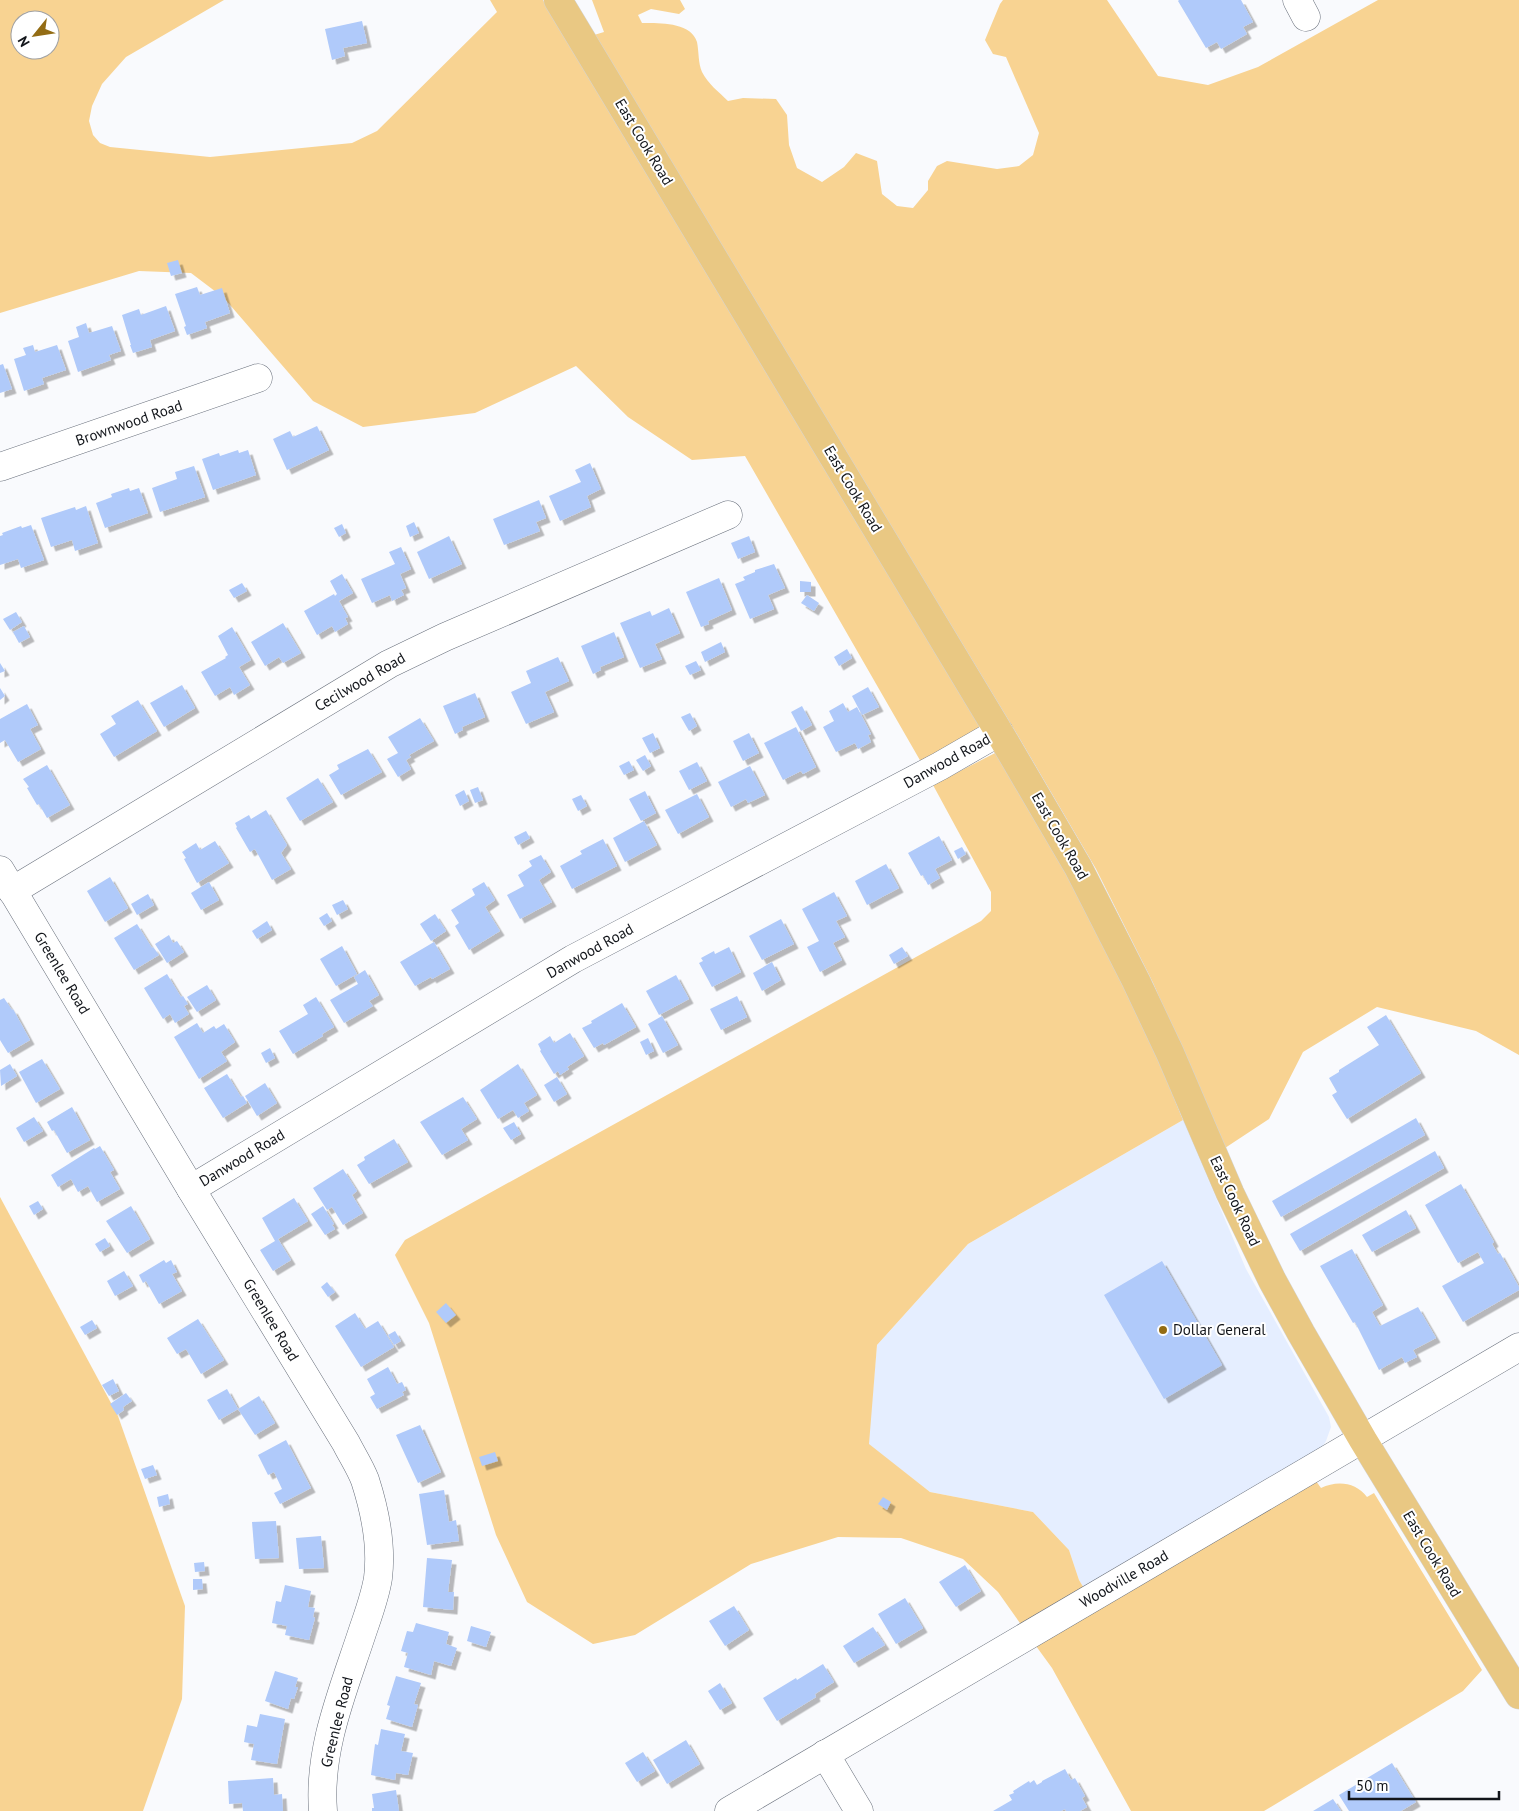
<svg xmlns="http://www.w3.org/2000/svg" width="1519" height="1811" viewBox="0 0 1519 1811" font-family="'PT Sans',sans-serif">
  <style>
    .built { fill: #e5eeff }
    .green { fill: #f8d392; fill-rule: evenodd }
    .building { fill: #b0cafa; filter: url(#shadow) }
    .lines { fill: none; stroke-linecap: round; stroke-linejoin: round }
    .minor-casing { stroke: #686f7b; stroke-width: 29 }
    .major-casing { stroke: #d4d5d6; stroke-width: 29 }
    .minor { stroke: #fff; stroke-width: 28 }
    .major { stroke: #e9c883; stroke-width: 28 }
    .poi-dot { fill: #936c14; stroke: #fff; stroke-width: 2 }
    .labels { text-anchor: middle; stroke-width: 4; stroke-linejoin: round; paint-order: stroke }
    .street-label { font-size: 15px; fill: #12151a; stroke: #fff }
    .poi-label { font-size: 15px; fill: #12151a; stroke: #fff; text-anchor: start }
  </style>
  <defs>
    <filter id="shadow"><feDropShadow dx="4.5" dy="4.5" stdDeviation="0" flood-color="#0004"/></filter>
  </defs>
  <rect width="100%" height="100%" fill="#f9fafd"/>
  <polygon class="built" points="1183,1120 1246,1269 1329,1417 1331,1427 1326,1441 1320,1450 1085,1590 1079,1580 1069,1550 1033,1512 930,1492 868,1444 877,1345 968,1244"/>
  <g class="green">
    <path d="M0 0H224L126 57 102 84 92 106 89 121 93 135 100 143 110 147 210 157 352 143 377 131 497 12 490 0H543L984 727 921 762 745 456 692 460 628 417 576 366 475 413 363 427 313 401 224 298 191 273 139 271 0 313ZM20 20H50V50H20Z"/>
    <path d="M592 0H680L685 9 679 14 651 9 638 15 642 23C659 23 691 22 697 42 699 52 698 63 702 72 708 84 719 92 728 101L743 98 776 99 787 115 789 145 797 168 822 182 844 167 856 153 877 161 882 194 897 206 913 208 928 190V181L937 166 947 161 997 169 1019 166 1033 155 1039 133 1006 57 993 54 985 40 1000 4 1003 0H1107L1158 76 1208 85 1258 67 1378 0H1519V1055L1476 1031 1377 1007 1303 1052 1269 1119 1225 1148 1153 983 1096 869 1018 736 594 35 604 32Z"/>
    <polygon points="999,751 1094,923 1158,1059 1183,1120 968,1244 877,1345 869,1444 930,1492 1033,1512 1069,1550 1079,1580 1085,1590 1022,1626 998,1592 963,1559 901,1538 838,1537 751,1564 635,1635 593,1644 527,1602 496,1535 429,1323 395,1255 405,1240 981,921 991,911 991,892 933,785"/>
    <polygon points="0,1197 118,1416 185,1606 182,1699 143,1811 0,1811"/>
    <path d="M1316 1481 1321 1488C1337 1480 1356 1482 1367 1497L1374 1493 1482 1670 1463 1691 1264 1811H1131L1052 1668 1036 1646Z"/>
  </g>
  <g class="building">
    <polygon points="1179,0 1241,0 1253,22 1243,27 1247,34 1221,49 1217,42 1206,48 1178,1"/>
    <polygon points="362,21 367,43 343,48 345,56 332,60 325,29"/>
    <polygon points="178,260 182,273 171,276 167,263"/>
    <polygon points="197,287 200,295 222,288 230,313 205,322 207,328 187,335 184,327 186,326 175,294"/>
    <polygon points="166,306 175,331 150,340 152,347 133,353 130,345 131,345 122,315 139,309 141,315"/>
    <polygon points="86,323 89,333 112,326 121,351 109,355 111,360 78,372 68,341 79,337 76,327"/>
    <polygon points="33,345 35,352 57,345 66,370 42,378 44,384 24,391 14,359 26,355 23,348"/>
    <polygon points="3,364 12,389 0,393 0,365"/>
    <polygon points="317,426 329,450 287,470 273,439 290,431 293,437"/>
    <polygon points="238,450 239,453 248,450 256,475 213,490 202,459 219,453 220,456"/>
    <polygon points="590,463 601,489 587,496 591,507 560,521 549,496 581,482 575,470"/>
    <polygon points="194,466 205,497 160,512 152,488 177,479 175,472"/>
    <polygon points="129,488 130,491 139,488 148,513 105,528 96,503 112,497 111,494"/>
    <polygon points="539,500 546,518 536,522 540,531 504,545 493,519"/>
    <polygon points="86,506 98,543 75,551 72,540 51,547 41,518 75,507 76,510"/>
    <polygon points="414,522 419,533 410,537 406,526"/>
    <polygon points="342,524 346,533 339,537 334,528"/>
    <polygon points="31,525 44,560 21,568 18,559 0,565 0,536 3,535 2,533 21,526 22,528"/>
    <polygon points="449,536 462,564 429,579 417,552"/>
    <polygon points="749,536 755,552 738,559 731,543"/>
    <polygon points="401,547 411,569 400,574 406,588 401,590 404,595 392,601 390,595 372,603 361,579 395,564 389,552"/>
    <polygon points="774,564 785,588 768,595 774,609 750,619 735,584 745,580 743,577 755,572 755,570"/>
    <polygon points="342,574 353,593 339,601 348,617 345,618 348,624 335,632 332,626 317,635 304,611 334,594 335,596 337,594 330,581"/>
    <polygon points="719,578 732,610 708,621 709,624 701,627 686,592"/>
    <polygon points="800,581 811,582 811,592 800,592"/>
    <polygon points="242,583 247,591 234,598 229,590"/>
    <polygon points="807,595 819,603 814,611 801,603"/>
    <polygon points="669,608 680,633 655,644 662,659 640,668 620,623 650,611 652,616"/>
    <polygon points="16,612 22,622 10,630 3,619"/>
    <polygon points="283,623 301,653 283,663 279,657 265,666 251,642"/>
    <polygon points="24,626 30,637 19,643 13,632"/>
    <polygon points="232,627 251,660 239,667 250,685 234,695 230,687 215,696 201,672 226,658 225,657 228,655 218,636"/>
    <polygon points="614,632 624,657 600,667 601,670 593,674 581,646"/>
    <polygon points="721,642 725,652 705,662 701,652"/>
    <polygon points="847,649 852,658 839,666 834,657"/>
    <polygon points="558,657 569,681 545,692 554,712 526,724 511,692 531,683 526,671"/>
    <polygon points="696,661 701,670 690,675 685,666"/>
    <polygon points="0,663 5,671 0,673"/>
    <polygon points="182,685 195,708 164,727 150,703"/>
    <polygon points="868,687 879,707 862,715 852,696"/>
    <polygon points="0,688 5,696 0,700"/>
    <polygon points="475,693 485,717 462,727 463,730 455,734 443,706"/>
    <polygon points="138,700 157,731 114,757 100,734 116,724 111,716"/>
    <polygon points="843,703 848,712 857,707 871,734 868,735 871,742 858,749 855,743 836,752 823,727 834,721 829,711"/>
    <polygon points="27,704 38,725 30,729 41,749 18,762 5,740 0,743 0,719"/>
    <polygon points="802,706 812,725 801,731 791,712"/>
    <polygon points="690,713 697,726 689,731 681,717"/>
    <polygon points="420,718 434,741 409,755 411,757 406,760 411,769 398,777 387,759 398,753 388,737"/>
    <polygon points="796,727 816,767 803,774 801,771 783,780 764,743"/>
    <polygon points="653,733 660,748 650,753 642,738"/>
    <polygon points="749,733 759,753 743,761 733,741"/>
    <polygon points="368,749 382,772 341,795 329,775 339,769 337,765"/>
    <polygon points="645,755 651,766 643,771 636,760"/>
    <polygon points="629,761 634,770 624,775 619,766"/>
    <polygon points="697,762 707,781 689,790 679,771"/>
    <polygon points="47,765 70,805 47,818 39,804 37,805 27,788 29,787 23,779"/>
    <polygon points="750,766 765,795 748,803 746,799 731,807 718,782"/>
    <polygon points="318,778 333,802 300,821 286,798"/>
    <polygon points="478,787 483,800 475,803 470,790"/>
    <polygon points="464,790 469,801 460,806 455,795"/>
    <polygon points="645,791 656,813 641,821 629,799"/>
    <polygon points="697,794 709,817 678,834 665,810"/>
    <polygon points="581,795 587,806 578,811 572,799"/>
    <polygon points="266,810 287,845 281,853 291,869 272,880 255,849 250,852 236,828 237,827 235,823 249,815 251,819"/>
    <polygon points="644,821 657,845 625,862 613,838"/>
    <polygon points="526,831 530,838 518,845 514,837"/>
    <polygon points="939,836 952,860 935,869 940,878 928,885 923,875 921,876 908,853"/>
    <polygon points="603,839 617,866 572,889 560,866 582,854 580,851"/>
    <polygon points="215,841 229,863 197,883 184,859 186,858 182,852 196,843 200,850"/>
    <polygon points="962,847 966,854 958,859 954,851"/>
    <polygon points="541,855 551,872 539,880 552,902 520,919 507,895 524,886 518,875 532,866 529,861"/>
    <polygon points="886,864 899,888 867,905 855,881"/>
    <polygon points="110,877 128,908 105,922 87,891"/>
    <polygon points="209,882 219,900 201,910 191,893"/>
    <polygon points="484,882 495,900 485,907 500,931 469,950 455,926 459,923 451,910 475,895 472,889"/>
    <polygon points="834,892 847,916 836,921 845,937 833,943 842,960 820,972 807,947 819,941 802,909"/>
    <polygon points="148,894 154,905 137,915 131,904"/>
    <polygon points="343,900 348,909 337,915 332,905"/>
    <polygon points="327,913 332,921 324,926 319,918"/>
    <polygon points="435,914 446,931 431,941 420,924"/>
    <polygon points="781,919 794,944 762,960 749,936"/>
    <polygon points="267,921 272,930 257,939 252,931"/>
    <polygon points="137,924 152,948 153,947 159,955 134,970 114,938"/>
    <polygon points="169,935 173,943 177,941 184,952 167,963 155,944"/>
    <polygon points="434,942 450,969 432,979 431,977 415,986 400,962"/>
    <polygon points="342,946 357,974 336,986 320,959"/>
    <polygon points="729,947 741,972 712,987 699,963 703,961 701,958 714,951 715,954"/>
    <polygon points="902,947 908,956 894,964 889,955"/>
    <polygon points="772,962 781,980 762,991 753,973"/>
    <polygon points="365,970 379,995 369,1001 373,1006 344,1023 330,1000 358,984 354,977"/>
    <polygon points="167,974 181,997 183,996 188,1004 184,1006 189,1014 175,1023 170,1014 163,1019 144,988"/>
    <polygon points="676,975 689,999 659,1015 646,991"/>
    <polygon points="207,985 216,1000 197,1012 187,997"/>
    <polygon points="737,996 747,1017 721,1030 710,1009"/>
    <polygon points="316,997 334,1027 322,1034 323,1036 293,1054 279,1031 308,1014 303,1005"/>
    <polygon points="4,998 12,1010 13,1009 30,1040 8,1053 0,1040 0,1000"/>
    <polygon points="622,1003 636,1027 604,1045 603,1043 594,1048 582,1028 592,1023 591,1021"/>
    <polygon points="1386,1015 1421,1073 1347,1119 1332,1095 1337,1092 1329,1078 1339,1072 1339,1070 1379,1045 1367,1027"/>
    <polygon points="662,1016 678,1045 663,1053 648,1024"/>
    <polygon points="197,1023 203,1033 214,1026 216,1029 224,1024 235,1042 221,1052 227,1061 199,1079 174,1037"/>
    <polygon points="570,1033 584,1056 567,1067 569,1069 560,1075 558,1071 554,1074 540,1051 541,1050 538,1044 550,1036 554,1043"/>
    <polygon points="648,1038 654,1051 646,1055 640,1042"/>
    <polygon points="270,1048 275,1058 266,1063 261,1053"/>
    <polygon points="42,1059 60,1089 36,1103 19,1072"/>
    <polygon points="10,1064 17,1076 1,1086 0,1070"/>
    <polygon points="518,1064 537,1095 524,1103 529,1111 518,1118 513,1110 498,1119 480,1090"/>
    <polygon points="227,1074 241,1097 243,1096 247,1103 223,1118 204,1088"/>
    <polygon points="557,1077 567,1094 554,1102 544,1085"/>
    <polygon points="265,1083 277,1103 257,1116 245,1096"/>
    <polygon points="463,1097 477,1119 461,1129 468,1140 442,1155 420,1122"/>
    <polygon points="72,1107 90,1140 67,1153 54,1130 52,1131 47,1122"/>
    <polygon points="34,1117 43,1131 24,1142 16,1128"/>
    <polygon points="1416,1118 1425,1135 1281,1217 1272,1201"/>
    <polygon points="514,1122 521,1134 511,1140 503,1128"/>
    <polygon points="394,1139 408,1162 369,1184 357,1165 365,1160 364,1157"/>
    <polygon points="100,1146 114,1170 110,1172 120,1189 97,1202 88,1186 78,1192 71,1179 58,1187 51,1175 94,1148 95,1149"/>
    <polygon points="1435,1151 1444,1168 1300,1251 1290,1234"/>
    <polygon points="343,1169 357,1191 352,1195 363,1213 343,1225 332,1207 327,1210 313,1188"/>
    <polygon points="1461,1184 1494,1242 1492,1244 1498,1254 1500,1253 1519,1287 1519,1290 1463,1322 1442,1286 1484,1263 1478,1252 1458,1263 1425,1205"/>
    <polygon points="294,1198 308,1221 278,1239 291,1260 273,1271 260,1250 275,1241 262,1218"/>
    <polygon points="38,1201 43,1209 34,1215 29,1206"/>
    <polygon points="131,1206 150,1239 127,1253 106,1221"/>
    <polygon points="323,1206 334,1224 332,1225 335,1229 325,1235 311,1214"/>
    <polygon points="1406,1210 1416,1228 1372,1252 1362,1235"/>
    <polygon points="105,1238 110,1246 100,1252 95,1244"/>
    <polygon points="1352,1249 1383,1305 1372,1312 1380,1326 1418,1307 1436,1338 1413,1350 1417,1357 1405,1363 1402,1357 1379,1370 1355,1322 1353,1323 1320,1266"/>
    <polygon points="164,1260 166,1263 171,1260 177,1272 172,1274 182,1291 159,1304 146,1281 143,1283 139,1275"/>
    <polygon points="1162,1261 1222,1365 1164,1399 1104,1295"/>
    <polygon points="124,1271 133,1286 115,1296 107,1281"/>
    <polygon points="327,1282 335,1292 328,1297 321,1287"/>
    <polygon points="446,1303 456,1315 446,1323 436,1312"/>
    <polygon points="355,1313 365,1329 378,1321 394,1347 361,1367 335,1326"/>
    <polygon points="198,1319 224,1360 201,1374 186,1349 177,1354 167,1338"/>
    <polygon points="92,1320 97,1328 85,1335 80,1327"/>
    <polygon points="395,1331 401,1341 394,1345 388,1335"/>
    <polygon points="388,1367 397,1384 402,1382 406,1390 402,1392 404,1395 377,1409 370,1397 375,1394 367,1379"/>
    <polygon points="113,1379 119,1391 109,1396 102,1385"/>
    <polygon points="227,1389 238,1409 219,1420 207,1400"/>
    <polygon points="126,1393 132,1401 123,1407 124,1410 117,1415 110,1404"/>
    <polygon points="259,1396 275,1423 255,1435 238,1409"/>
    <polygon points="420,1425 441,1472 418,1483 396,1435"/>
    <polygon points="286,1440 311,1488 280,1504 274,1493 282,1489 274,1472 268,1475 258,1455"/>
    <polygon points="495,1452 498,1461 482,1466 479,1457"/>
    <polygon points="153,1465 157,1475 145,1479 141,1469"/>
    <polygon points="444,1490 449,1522 456,1520 459,1541 427,1545 419,1494"/>
    <polygon points="168,1494 170,1504 159,1507 157,1497"/>
    <polygon points="883,1497 891,1502 887,1510 878,1504"/>
    <polygon points="276,1521 279,1558 255,1559 252,1522"/>
    <polygon points="321,1536 324,1568 299,1569 296,1538"/>
    <polygon points="427,1558 452,1560 448,1592 454,1592 453,1610 423,1607"/>
    <polygon points="204,1562 205,1571 195,1572 194,1563"/>
    <polygon points="965,1565 981,1591 956,1607 939,1582"/>
    <polygon points="193,1579 202,1579 203,1589 193,1590"/>
    <polygon points="285,1585 311,1591 308,1607 315,1608 313,1617 315,1618 309,1640 285,1635 287,1626 272,1623 276,1601 281,1602"/>
    <polygon points="905,1598 923,1628 896,1644 878,1614"/>
    <polygon points="734,1606 749,1630 725,1646 709,1621"/>
    <polygon points="416,1623 449,1632 446,1644 457,1648 451,1666 434,1661 431,1675 404,1667 408,1653 401,1651 407,1631 413,1632"/>
    <polygon points="471,1626 491,1632 486,1647 467,1641"/>
    <polygon points="873,1627 885,1645 854,1663 843,1646"/>
    <polygon points="823,1664 834,1682 815,1694 816,1697 777,1721 763,1698 796,1678 797,1680"/>
    <polygon points="275,1671 298,1678 295,1687 298,1687 294,1699 291,1698 288,1709 265,1701"/>
    <polygon points="396,1676 421,1683 414,1704 418,1705 412,1727 386,1719 390,1706 387,1705"/>
    <polygon points="720,1683 732,1703 720,1710 708,1691"/>
    <polygon points="260,1714 285,1719 277,1764 251,1760 254,1744 244,1742 247,1725 257,1727"/>
    <polygon points="381,1729 405,1734 401,1751 413,1753 408,1775 396,1773 395,1780 371,1775 375,1744 378,1745"/>
    <polygon points="686,1740 700,1764 667,1784 653,1760"/>
    <polygon points="643,1752 655,1771 637,1782 625,1763"/>
    <polygon points="1392,1763 1416,1802 1401,1811 1349,1811 1339,1795"/>
    <polygon points="1065,1769 1071,1780 1075,1778 1085,1796 1082,1798 1087,1807 1080,1811 1066,1811 1065,1809 1061,1811 993,1811 1012,1800 1009,1795 1014,1793 1013,1791 1029,1781 1030,1783 1034,1780 1037,1785 1042,1782 1042,1781"/>
    <polygon points="273,1778 274,1795 282,1794 283,1811 243,1811 242,1803 229,1804 228,1781"/>
    <polygon points="396,1790 399,1811 372,1811 372,1808 374,1808 372,1794"/>
    <polygon points="1333,1799 1341,1811 1313,1811"/>
  </g>
  <g class="lines">
    <g class="minor-casing">
      <g id="minor">
        <polyline points="1297,0 1306,17"/>
        <polyline points="0,467 258,378"/>
        <path d="M0 870 191 1189 346 1443C352 1455 360 1467 365 1480 375 1511 382 1546 378 1578 375 1597 368 1615 362 1633 343 1691 318 1749 323 1811"/>
        <polyline points="12,891 389,664 445,637 728,515"/>
        <polyline points="191,1189 573,959 940,766 999,732"/>
        <polyline points="825,1754 859,1811"/>
        <polyline points="729,1811 1519,1347"/>
      </g>
    </g>
    <g class="major-casing">
      <polyline id="major" points="558,0 999,732 1078,867 1136,981 1170,1053 1230,1193 1272,1280 1301,1333 1363,1440 1519,1695"/>
    </g>
    <use href="#minor" class="minor"/>
    <use href="#major" class="major"/>
  </g>
  <circle class="poi-dot" cx="1163" cy="1330" r="5"/>
  <g class="labels">
    <g class="street-label">
      <text transform="translate(644 142) rotate(59)" y="5">East Cook Road</text>
      <text transform="translate(129 423) rotate(-19)" y="5">Brownwood Road</text>
      <text transform="translate(853 489) rotate(59)" y="5">East Cook Road</text>
      <text transform="translate(360 682) rotate(-30)" y="5">Cecilwood Road</text>
      <text transform="translate(947 761) rotate(-29)" y="5">Danwood Road</text>
      <text transform="translate(1060 836) rotate(60)" y="5">East Cook Road</text>
      <text transform="translate(590 951) rotate(-29)" y="5">Danwood Road</text>
      <text transform="translate(62 973) rotate(59)" y="5">Greenlee Road</text>
      <text transform="translate(242 1158) rotate(-31)" y="5">Danwood Road</text>
      <text transform="translate(1235 1201) rotate(65)" y="5">East Cook Road</text>
      <text transform="translate(271 1320) rotate(59)" y="5">Greenlee Road</text>
      <text transform="translate(1432 1554) rotate(59)" y="5">East Cook Road</text>
      <text transform="translate(1124 1579) rotate(-30)" y="5">Woodville Road</text>
      <text transform="translate(337 1722) rotate(-76)" y="5">Greenlee Road</text>
    </g>
    <g class="poi-label">
      <text x="1173" y="1335">Dollar General</text>
    </g>
  </g>
  <g transform="translate(35 35) rotate(240)"><circle r="24" fill="#ffffff" stroke="#a0a1a3"/>
  <path d="M0-4L9 19L0 12L-9 19Z" fill="#936c14"/>
  <text y="-8" font-size="14" font-weight="bold" text-anchor="middle" fill="#12151a">N</text>
  </g>
  <path d="M1349 1791v8h150v-8" fill="none" stroke="#12151a" stroke-width="2.5"/>
  <text x="1356" y="1791" font-size="15" fill="#12151a" stroke="#ffffff" stroke-width="4" paint-order="stroke">50 m</text>
</svg>
